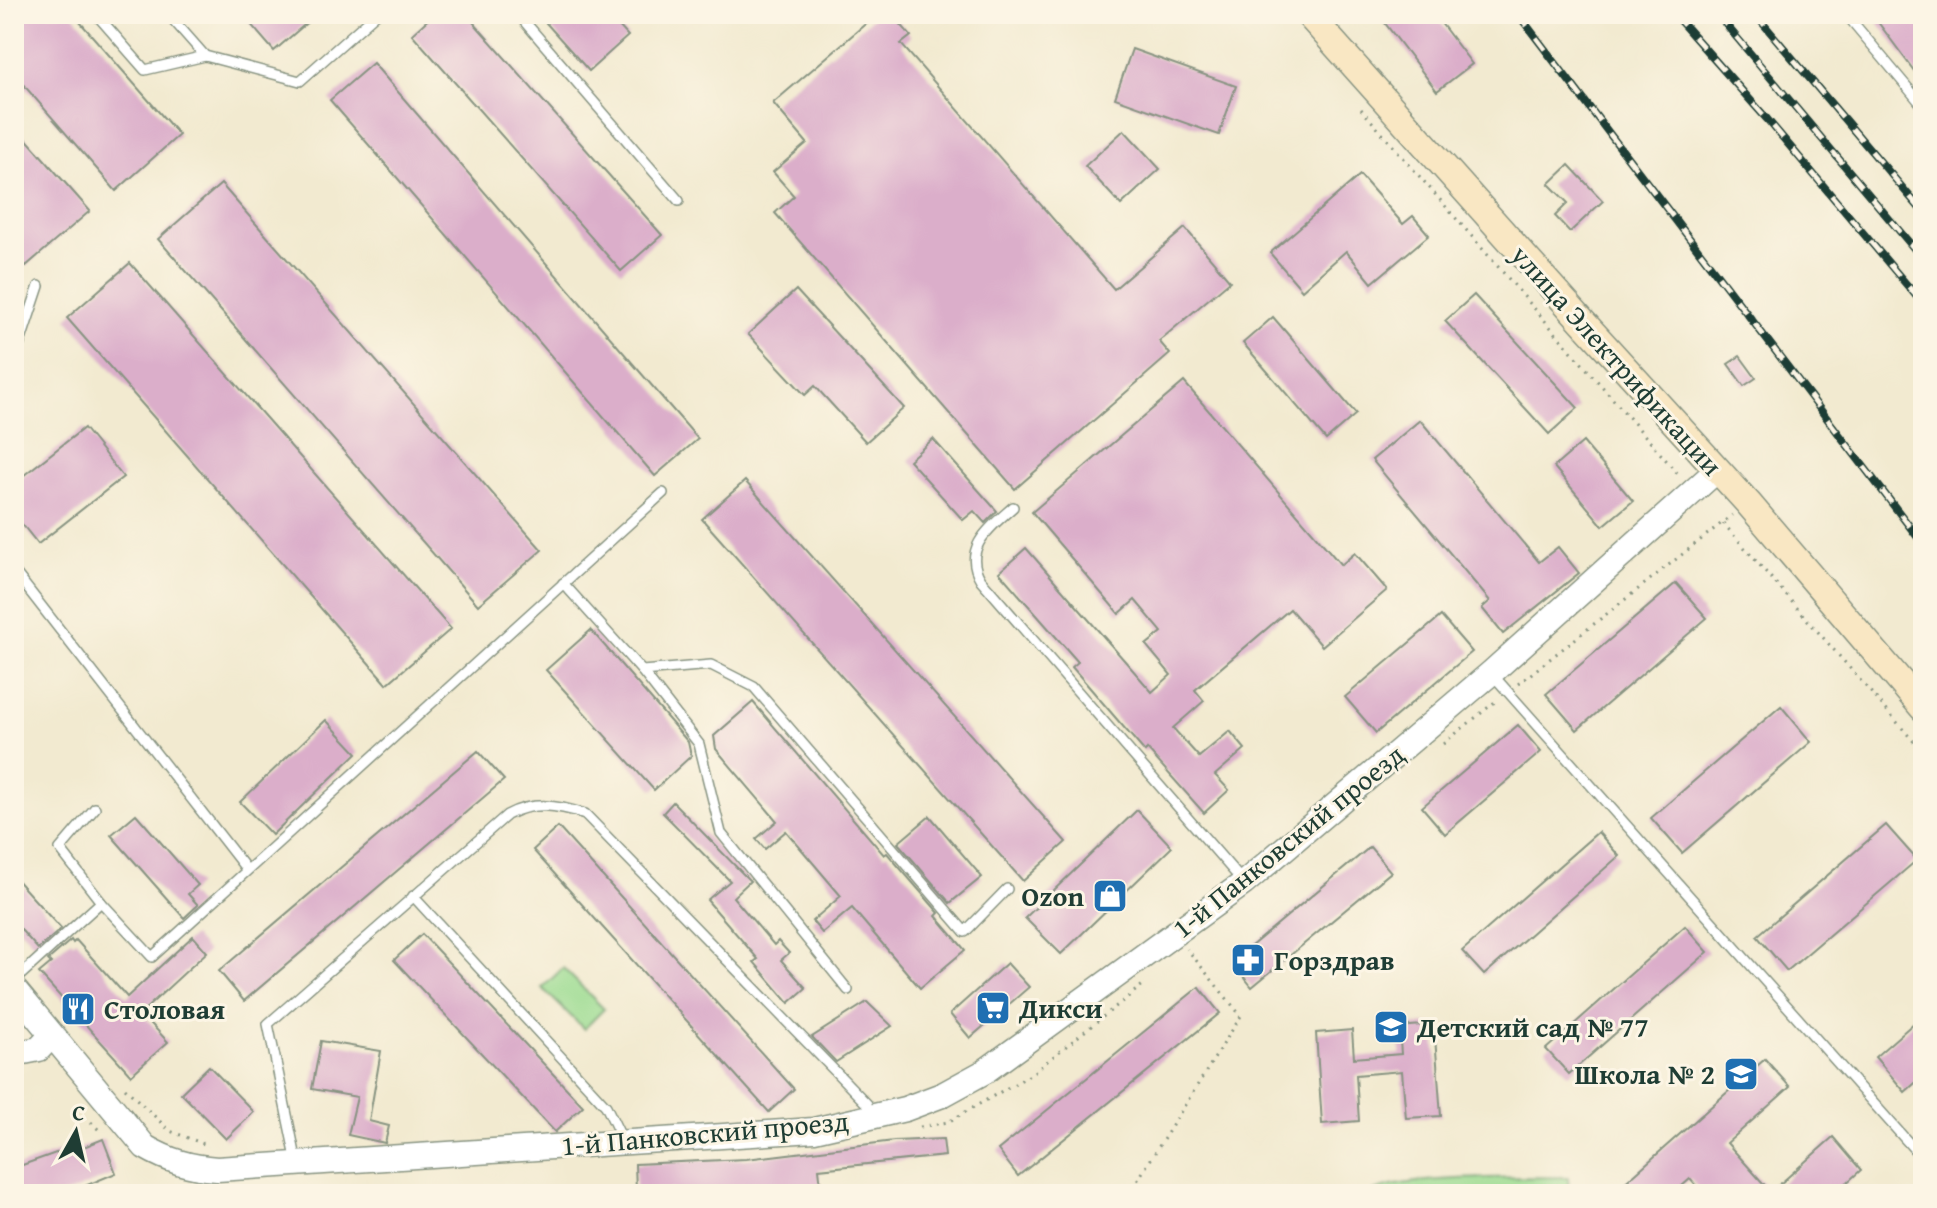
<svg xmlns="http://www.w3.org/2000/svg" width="1937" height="1208" viewBox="0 0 1937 1208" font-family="'Gentium Book Plus',serif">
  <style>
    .pitch { fill: #9bdb91; stroke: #5d8c62; stroke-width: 2 }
    .building { fill: #dbaeca }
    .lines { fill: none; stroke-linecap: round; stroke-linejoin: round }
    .service-casing { stroke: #889482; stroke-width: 12 }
    .tertiary-casing { stroke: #889482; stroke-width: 27 }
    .secondary-casing { stroke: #889482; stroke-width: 29 }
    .path { stroke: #889482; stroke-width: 3; stroke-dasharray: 2 6; stroke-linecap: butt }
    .service { stroke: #fff; stroke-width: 9 }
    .tertiary { stroke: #fff; stroke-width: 24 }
    .secondary { stroke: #f9e7c3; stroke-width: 26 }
    .rail-casing { stroke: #1f3d34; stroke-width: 8 }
    .rail { stroke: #fcf5e5; stroke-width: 5; stroke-dasharray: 15; stroke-linecap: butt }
    .labels { text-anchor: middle; stroke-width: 6; stroke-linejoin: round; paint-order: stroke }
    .street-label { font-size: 28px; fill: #1f3d34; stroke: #fcf5e5 }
    .poi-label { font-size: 28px; font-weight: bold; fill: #1f3d34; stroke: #fcf5e5; text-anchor: start }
  </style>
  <rect width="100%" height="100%" fill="#fcf5e5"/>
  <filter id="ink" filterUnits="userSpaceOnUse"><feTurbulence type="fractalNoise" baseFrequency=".0125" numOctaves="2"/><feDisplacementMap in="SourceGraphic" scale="16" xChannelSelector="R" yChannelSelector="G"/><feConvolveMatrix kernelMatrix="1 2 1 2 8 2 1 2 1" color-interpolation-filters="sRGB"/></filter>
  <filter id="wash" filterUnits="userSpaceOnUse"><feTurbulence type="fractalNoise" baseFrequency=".006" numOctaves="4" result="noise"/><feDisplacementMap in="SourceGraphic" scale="32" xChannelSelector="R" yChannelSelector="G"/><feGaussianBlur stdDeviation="1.8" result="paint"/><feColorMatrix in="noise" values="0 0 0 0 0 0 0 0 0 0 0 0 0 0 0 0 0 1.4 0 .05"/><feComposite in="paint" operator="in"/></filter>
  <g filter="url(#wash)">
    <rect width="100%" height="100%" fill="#f2ead0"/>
    <g class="pitch">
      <polygon points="563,968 604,1009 584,1029 542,988"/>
      <path d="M1568 1177 1569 1194H1369C1396 1175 1528 1178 1568 1177Z"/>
    </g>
    <g id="blocks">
      <g class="building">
        <polygon points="14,14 73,14 179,135 116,191 14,74"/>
        <polygon points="242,14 317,14 274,51"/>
        <polygon points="434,14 466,14 662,235 621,271 412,34"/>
        <polygon points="538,14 608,14 628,36 589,71"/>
        <polygon points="877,14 892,14 911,36 901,44 1114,289 1185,228 1230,281 1159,341 1170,354 1015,489 775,213 794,196 773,172 807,143 773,103"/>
        <polygon points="1378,14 1434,14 1472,64 1437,91"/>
        <polygon points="1872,14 1923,14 1923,83"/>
        <polygon points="1132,49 1236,86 1219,135 1115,98"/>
        <polygon points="373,63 698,439 655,476 330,100"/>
        <polygon points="14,125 90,211 26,266 14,252"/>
        <polygon points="1124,130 1160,169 1121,205 1085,166"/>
        <polygon points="1569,165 1603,201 1570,232 1555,216 1568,203 1549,184"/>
        <polygon points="1360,175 1403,224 1413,216 1429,235 1372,283 1346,251 1302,290 1270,253"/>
        <polygon points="221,184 542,550 478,605 158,239"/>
        <polygon points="130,263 451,629 387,684 67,318"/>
        <polygon points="796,290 904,408 866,442 815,386 805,395 748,334"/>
        <polygon points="1474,295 1578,408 1549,434 1445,321"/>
        <polygon points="1273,317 1356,414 1326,440 1243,343"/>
        <polygon points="1740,356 1756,378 1744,386 1728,364"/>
        <polygon points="1184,382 1341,565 1355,553 1387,590 1322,646 1290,609 1195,690 1204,701 1173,728 1199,757 1230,731 1245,749 1215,775 1229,790 1204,813 1147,749 1145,752 1072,667 1078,662 999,572 1026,548 1152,692 1171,675 1146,645 1162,632 1135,600 1119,614 1032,512"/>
        <polygon points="1420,420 1539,562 1558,547 1579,573 1503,634 1482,608 1490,601 1372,460"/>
        <polygon points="84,428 123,477 38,544 14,514 14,483"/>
        <polygon points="933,439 997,511 985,523 974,511 963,520 909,460"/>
        <polygon points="1583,442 1633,501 1603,526 1554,467"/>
        <polygon points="745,481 1066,842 1023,881 702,519"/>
        <polygon points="1676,583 1707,618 1577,730 1546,694"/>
        <polygon points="1441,616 1472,652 1376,733 1345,697"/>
        <polygon points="591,630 688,742 691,756 654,790 546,670"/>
        <polygon points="753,702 884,855 887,853 939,913 936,916 965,950 920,988 852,908 822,933 812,921 841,896 786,831 765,849 756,839 777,821 716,749 714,736"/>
        <polygon points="1781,706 1811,742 1682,853 1651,818"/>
        <polygon points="326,720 357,753 272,835 240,802"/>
        <polygon points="1518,725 1541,752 1445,834 1422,807"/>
        <polygon points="478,751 504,780 244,1001 219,971"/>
        <polygon points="673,802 750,881 733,897 774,945 778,941 789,953 781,960 806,988 789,1003 754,962 758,959 707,900 730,881 663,813"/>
        <polygon points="1137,810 1172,847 1061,954 1025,918"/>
        <polygon points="136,814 198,885 188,894 198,905 184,918 111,835"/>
        <polygon points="930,816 982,877 950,903 898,843"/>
        <polygon points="1886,825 1917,860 1787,971 1757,936"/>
        <polygon points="558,827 794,1089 769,1112 533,850"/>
        <polygon points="1598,832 1619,856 1484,975 1462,951"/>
        <polygon points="1370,847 1391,872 1252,987 1232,962"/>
        <polygon points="14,877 61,929 38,949 14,922"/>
        <polygon points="1685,926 1708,952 1569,1074 1546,1049"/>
        <polygon points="422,934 583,1106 555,1132 394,960"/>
        <polygon points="193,936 207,952 141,1013 168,1042 131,1075 39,973 51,963 48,960 71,940 73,943 76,940 127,997"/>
        <polygon points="1007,963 1029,987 970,1038 950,1014"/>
        <polygon points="1199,987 1220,1013 1018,1176 998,1150"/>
        <polygon points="867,1002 892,1026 836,1062 812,1037"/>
        <polygon points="1923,1015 1923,1076 1905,1092 1875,1057"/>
        <polygon points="1434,1024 1441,1116 1406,1118 1402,1071 1356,1075 1359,1121 1322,1124 1316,1033 1352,1030 1354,1058 1401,1054 1399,1027"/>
        <polygon points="321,1041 381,1051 369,1121 389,1126 385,1143 348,1135 357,1097 312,1089"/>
        <polygon points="1765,1059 1790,1087 1727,1143 1771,1192 1833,1137 1861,1170 1834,1194 1703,1194 1690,1179 1673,1194 1612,1194"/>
        <polygon points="209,1066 254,1112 226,1139 181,1093"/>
        <polygon points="103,1139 116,1173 66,1194 14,1194 14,1168 67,1149 69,1153"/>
        <polygon points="943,1139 945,1156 819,1169 822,1194 787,1194 787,1190 758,1194 673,1194 672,1189 636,1190 635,1164 746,1159 894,1141"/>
      </g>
    </g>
  </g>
  <g filter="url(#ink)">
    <use href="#blocks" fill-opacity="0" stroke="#889482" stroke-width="2"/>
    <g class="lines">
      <g class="service-casing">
        <g id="service">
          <polyline points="96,14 145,70 205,56 300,81 376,14"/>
          <polyline points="168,14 205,56"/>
          <polyline points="518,14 679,201"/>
          <polyline points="1846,14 1923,106"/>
          <polyline points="14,361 39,286"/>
          <path d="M1013 507C991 527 961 548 981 580L1244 883"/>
          <polyline points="14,571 247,870"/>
          <polyline points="563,583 642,671 711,665 754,687 965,932 1007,889"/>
          <polyline points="642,671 699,744 721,833 848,990"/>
          <polyline points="1492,674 1923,1159"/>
          <polyline points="413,896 606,1106 622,1139"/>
          <polyline points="101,902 152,957 663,493"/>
          <polyline points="14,981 101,902 60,849 95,808"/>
          <path d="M297 1163 268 1024 507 815C533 801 557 805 585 814L867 1104 869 1114"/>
        </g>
      </g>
      <g class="tertiary-casing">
        <g id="tertiary">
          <path d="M14 989 145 1147C169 1161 190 1167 217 1169L814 1130 905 1109 942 1095 984 1072 1244 883 1491 673 1716 471"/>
          <polyline points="14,1054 39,1049 51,1036"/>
        </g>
      </g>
      <g class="secondary-casing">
        <polyline id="secondary" points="1308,14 1582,321 1748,503 1923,708"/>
      </g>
      <g class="path">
        <polyline points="1278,14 1288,25"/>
        <polyline points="1361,109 1679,475"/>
        <polyline points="1723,523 1923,752"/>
        <polyline points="1518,684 1732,515"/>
        <polyline points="1443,744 1496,701"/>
        <polyline points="125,1088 170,1131 209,1146"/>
        <polyline points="91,1122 99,1130"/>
        <polyline points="920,1127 948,1122 1030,1075 1144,984"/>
        <polyline points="1129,1194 1241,1016 1187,949"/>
      </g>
      <use href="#service" class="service"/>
      <use href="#tertiary" class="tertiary"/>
      <use href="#secondary" class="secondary"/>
      <g class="rail-casing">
        <g id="rail">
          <polyline points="1518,14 1923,544"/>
          <polyline points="1674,14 1767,119 1923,304"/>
          <polyline points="1717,14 1923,259"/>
          <polyline points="1755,14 1923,212"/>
        </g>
      </g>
      <use href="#rail" class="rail"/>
    </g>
  </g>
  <defs>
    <g id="shop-square" transform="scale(1.8)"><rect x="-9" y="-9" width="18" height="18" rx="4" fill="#1f6fb2" stroke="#fcf5e5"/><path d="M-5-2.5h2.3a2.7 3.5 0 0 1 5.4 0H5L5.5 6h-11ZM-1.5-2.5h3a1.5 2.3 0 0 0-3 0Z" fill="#fff"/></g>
    <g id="pharmacy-square" transform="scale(1.8)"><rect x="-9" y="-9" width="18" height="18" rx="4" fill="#1f6fb2" stroke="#fcf5e5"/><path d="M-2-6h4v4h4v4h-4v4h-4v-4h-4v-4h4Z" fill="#fff"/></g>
    <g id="supermarket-square" transform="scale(1.8)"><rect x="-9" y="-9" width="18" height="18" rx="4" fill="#1f6fb2" stroke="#fcf5e5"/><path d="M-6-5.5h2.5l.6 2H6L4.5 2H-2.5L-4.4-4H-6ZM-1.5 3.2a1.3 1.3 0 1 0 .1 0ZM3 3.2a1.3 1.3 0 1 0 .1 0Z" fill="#fff"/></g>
    <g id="restaurant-square" transform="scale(1.8)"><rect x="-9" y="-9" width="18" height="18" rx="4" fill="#1f6fb2" stroke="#fcf5e5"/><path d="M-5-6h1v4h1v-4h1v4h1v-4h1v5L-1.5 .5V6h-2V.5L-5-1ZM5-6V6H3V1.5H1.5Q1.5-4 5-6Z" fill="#fff"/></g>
    <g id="school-square" transform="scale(1.8)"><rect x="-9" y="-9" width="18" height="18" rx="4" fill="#1f6fb2" stroke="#fcf5e5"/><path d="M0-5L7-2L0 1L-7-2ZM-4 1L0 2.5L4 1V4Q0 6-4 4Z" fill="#fff"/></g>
  </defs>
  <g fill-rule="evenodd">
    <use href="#shop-square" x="1110" y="896"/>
    <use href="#pharmacy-square" x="1248" y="960"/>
    <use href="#supermarket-square" x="993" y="1008"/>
    <use href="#restaurant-square" x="78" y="1009"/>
    <use href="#school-square" x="1391" y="1027"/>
    <use href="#school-square" x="1741" y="1074"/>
  </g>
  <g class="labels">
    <g class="street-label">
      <text transform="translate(1617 360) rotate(48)" y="10">улица Электрификации</text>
      <text transform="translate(1288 841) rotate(-39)" y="10">1-й Панковский проезд</text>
      <text transform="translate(705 1133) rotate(-5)" y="10">1-й Панковский проезд</text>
    </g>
    <g class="poi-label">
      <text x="1084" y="906" text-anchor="end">Ozon</text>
      <text x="1274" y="970">Горздрав</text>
      <text x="1019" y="1018">Дикси</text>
      <text x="104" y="1019">Столовая</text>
      <text x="1417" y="1037">Детский сад № 77</text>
      <text x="1715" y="1084" text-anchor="end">Школа № 2</text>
    </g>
  </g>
  <rect width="1937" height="1208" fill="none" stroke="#fcf5e5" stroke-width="48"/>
  <g transform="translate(76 1132) rotate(8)" stroke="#fcf5e5" stroke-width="6" paint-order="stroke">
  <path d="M0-6L14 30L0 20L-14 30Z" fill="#1f3d34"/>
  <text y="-12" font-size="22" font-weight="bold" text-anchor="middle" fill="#1f3d34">С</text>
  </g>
</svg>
